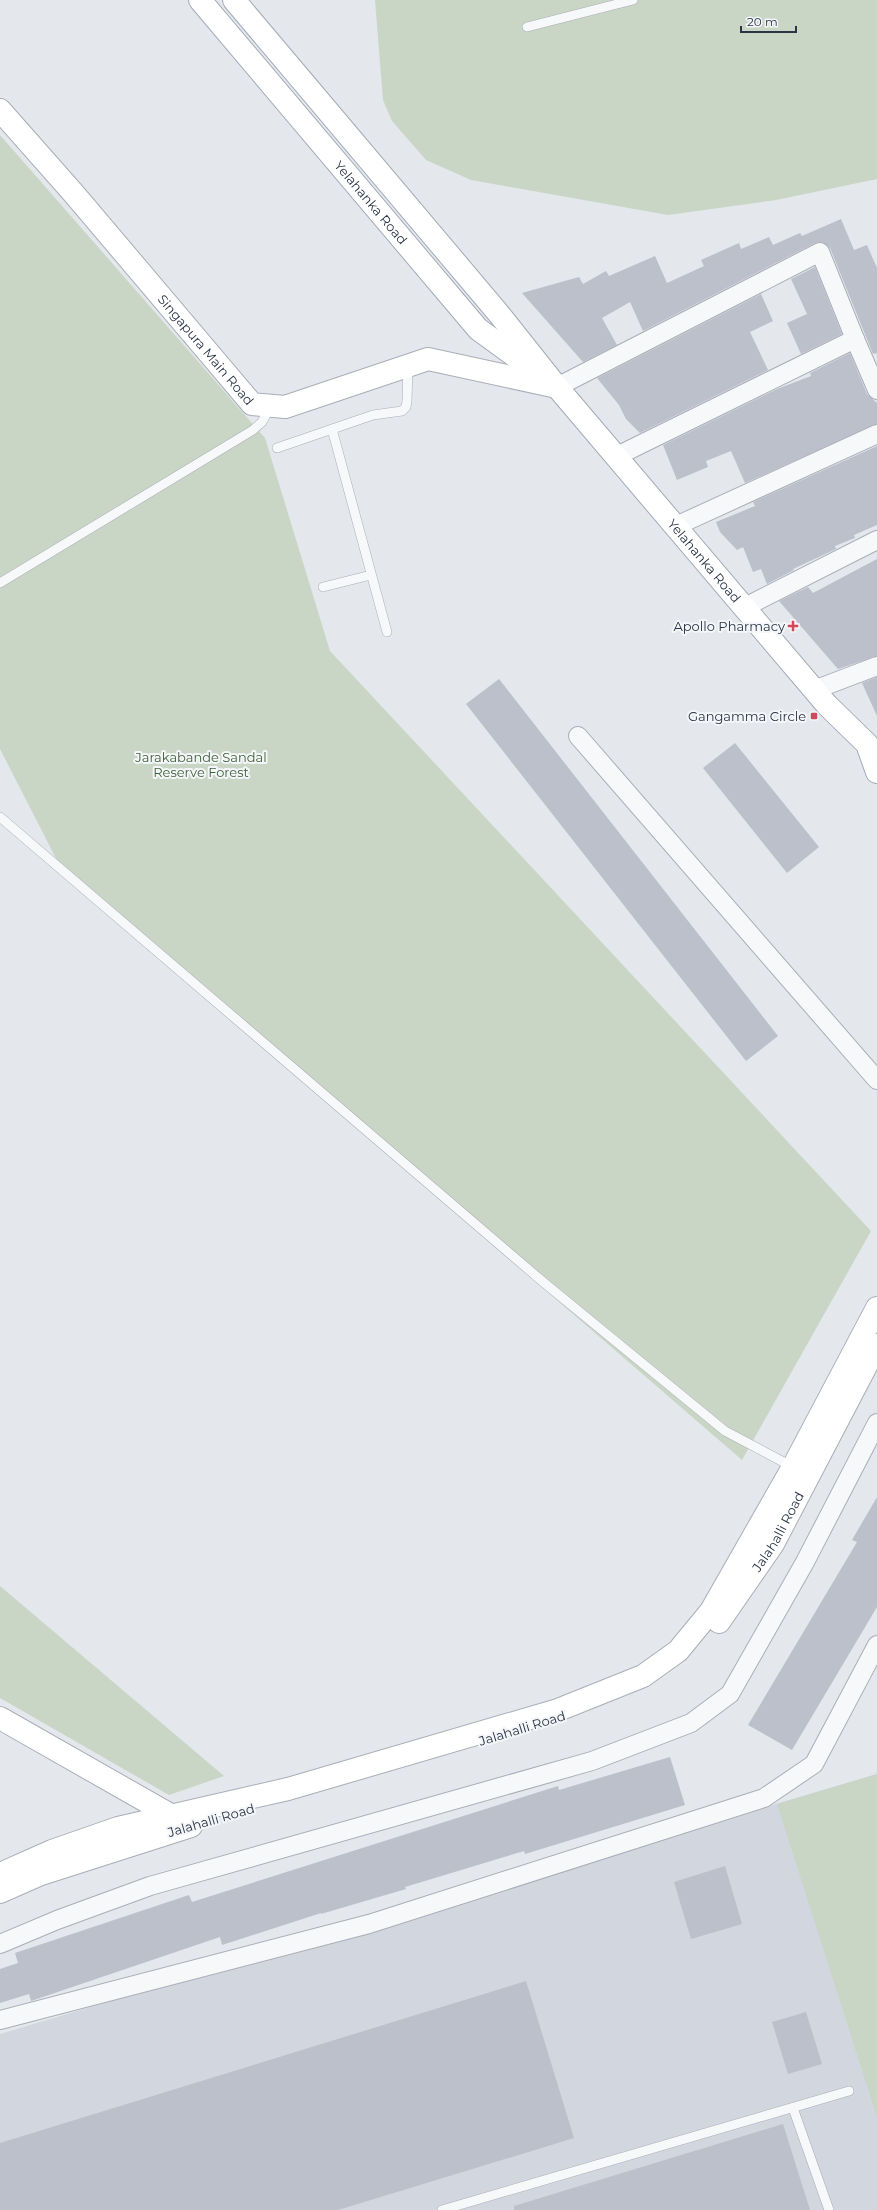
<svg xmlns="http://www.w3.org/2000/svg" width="877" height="2210" viewBox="0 0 877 2210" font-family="Montserrat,sans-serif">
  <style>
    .built { fill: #d2d6de }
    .green { fill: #c9d6c5 }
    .building { fill: #bbc0ca }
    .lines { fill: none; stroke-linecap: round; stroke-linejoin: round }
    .lane-casing { stroke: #a9aeb7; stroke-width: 10 }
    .street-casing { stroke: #a9aeb7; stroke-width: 20 }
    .secondary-casing { stroke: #a9aeb7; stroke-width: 24 }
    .primary-casing { stroke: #a3abb8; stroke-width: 24 }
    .lane { stroke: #f7f8fa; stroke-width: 9 }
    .street { stroke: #f7f8fa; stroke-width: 18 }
    .secondary { stroke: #fff; stroke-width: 22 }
    .primary { stroke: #fff; stroke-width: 22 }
    .poi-dot { fill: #d1495b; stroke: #f4f6f9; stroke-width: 1.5 }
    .labels { text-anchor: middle; stroke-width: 4; stroke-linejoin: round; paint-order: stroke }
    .street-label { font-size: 13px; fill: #2b3445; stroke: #f4f6f9 }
    .poi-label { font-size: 13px; fill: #2b3445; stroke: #f4f6f9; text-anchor: end }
    .park-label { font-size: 13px; fill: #3f6138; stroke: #f4f6f9 }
  </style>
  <rect width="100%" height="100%" fill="#e4e7ec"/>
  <polygon class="built" points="877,1774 877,2210 0,2210 0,2034"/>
  <g class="green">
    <polygon points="375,0 877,0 877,179 776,200 668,215 471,180 426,160 392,121 383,100"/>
    <polygon points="0,135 265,438 330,651 871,1231 742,1460 64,874 0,749"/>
    <polygon points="0,1586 224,1776 169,1795 0,1698"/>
    <polygon points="877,1774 877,2117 777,1804"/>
  </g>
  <g class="building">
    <polygon points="841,219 854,250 867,245 877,268 877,353 873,354 830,248 821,242 815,243 643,331 630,302 602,318 617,345 583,362 522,293 579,277 583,284 606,271 609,276 655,256 667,283 704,266 701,260 739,243 741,249 769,237 773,245 800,233 802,236"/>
    <polygon points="815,267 842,334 801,354 787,323 807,314 791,279"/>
    <polygon points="761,294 773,321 750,332 768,370 640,433 626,419 619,405 597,378"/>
    <polygon points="850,353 867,394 877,403 877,424 745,483 731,451 706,461 708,467 677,480 663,445 777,389 811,376 810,373"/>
    <polygon points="877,446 877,525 854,535 855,538 835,546 836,549 793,569 794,570 767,584 761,569 753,572 743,547 737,550 720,532 716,522 755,506 753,502"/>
    <polygon points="877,559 877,656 838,669 779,601 808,587 813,593"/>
    <polygon points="877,677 877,716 862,683"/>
    <polygon points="499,679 778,1036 746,1061 466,704"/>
    <polygon points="735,743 819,847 787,873 703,768"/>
    <polygon points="877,1497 877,1607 792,1750 748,1725 857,1542 852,1540"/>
    <polygon points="670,1757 685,1805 525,1854 524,1851 405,1887 406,1889 321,1914 321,1913 222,1945 220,1937 31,2001 29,1994 0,2003 0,1969 18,1963 15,1953 189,1895 192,1902 558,1786 559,1790"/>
    <polygon points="725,1866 742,1924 691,1939 674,1882"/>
    <polygon points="526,1981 574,2138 338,2210 0,2210 0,2143"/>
    <polygon points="806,2012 822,2064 788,2074 772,2022"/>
    <polygon points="783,2124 810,2210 514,2210 514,2206"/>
  </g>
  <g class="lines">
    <g class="lane-casing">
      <g id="lane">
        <polyline points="527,27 633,0"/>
        <polyline points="332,429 387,632"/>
        <polyline points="277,448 373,415 402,411 406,407 407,401 408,367"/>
        <polyline points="0,583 253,430 262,422 271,406"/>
        <polyline points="323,587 371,575"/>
        <polyline points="0,817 542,1281 725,1431 793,1467"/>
        <polyline points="793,2108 829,2210"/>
        <polyline points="442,2210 849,2091"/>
      </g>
    </g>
    <g class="street-casing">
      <g id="street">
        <polyline points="557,387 820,252 855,339"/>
        <polyline points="617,456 855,339 877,390"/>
        <polyline points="676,526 877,434"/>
        <polyline points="745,607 877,540"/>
        <polyline points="814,690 877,666"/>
        <polyline points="578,736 877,1080"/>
        <polyline points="0,1944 57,1920 150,1886 592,1761 691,1723 730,1694 805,1562 877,1423"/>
        <polyline points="0,2020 369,1924 764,1798 814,1764 877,1645"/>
      </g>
    </g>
    <g class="secondary-casing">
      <g id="secondary">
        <path id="s1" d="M0 110 75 195 252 404 285 407 428 359 557 387"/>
        <path id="s2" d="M719 1622 773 1544 877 1345"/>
        <polyline points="0,1718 174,1817 177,1823"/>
        <polyline points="0,1874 52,1851 118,1828 288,1789 558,1710 643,1676 678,1651 711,1611 793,1467 877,1308"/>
        <polyline points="0,1892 41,1874 191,1826"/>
      </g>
    </g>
    <g class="primary-casing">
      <g id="primary">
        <path id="s3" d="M200 0 478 329 534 370"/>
        <path id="s4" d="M234 0 499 314 557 387 827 705 867 744 877 772"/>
      </g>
    </g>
    <use href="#lane" class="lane"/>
    <use href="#street" class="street"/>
    <use href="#secondary" class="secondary"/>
    <use href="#primary" class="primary"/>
  </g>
  <g class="poi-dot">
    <path d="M791 620h4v4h4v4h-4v4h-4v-4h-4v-4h4z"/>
    <rect x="810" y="712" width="8" height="8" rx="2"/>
  </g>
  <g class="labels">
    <g class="street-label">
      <text dy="5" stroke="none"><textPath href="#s3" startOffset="265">Yelahanka Road</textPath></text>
      <text dy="5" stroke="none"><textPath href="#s1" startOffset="316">Singapura Main Road</textPath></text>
      <text dy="5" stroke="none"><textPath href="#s4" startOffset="732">Yelahanka Road</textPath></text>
      <text dy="5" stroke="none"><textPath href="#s2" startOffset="108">Jalahalli Road</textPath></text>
      <text transform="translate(522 1728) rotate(-17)" y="5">Jalahalli Road</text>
      <text transform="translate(211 1820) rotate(-16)" y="5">Jalahalli Road</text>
    </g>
    <g class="poi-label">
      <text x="785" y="631">Apollo Pharmacy</text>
      <text x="806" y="721">Gangamma Circle</text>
    </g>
    <g class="park-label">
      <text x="201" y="762">Jarakabande Sandal<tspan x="201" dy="15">Reserve Forest</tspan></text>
    </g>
  </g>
  <path d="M741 26v6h55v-6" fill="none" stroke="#2b3445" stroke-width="2"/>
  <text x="747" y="26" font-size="12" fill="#2b3445" stroke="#f4f6f9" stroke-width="3" paint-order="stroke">20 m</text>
</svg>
